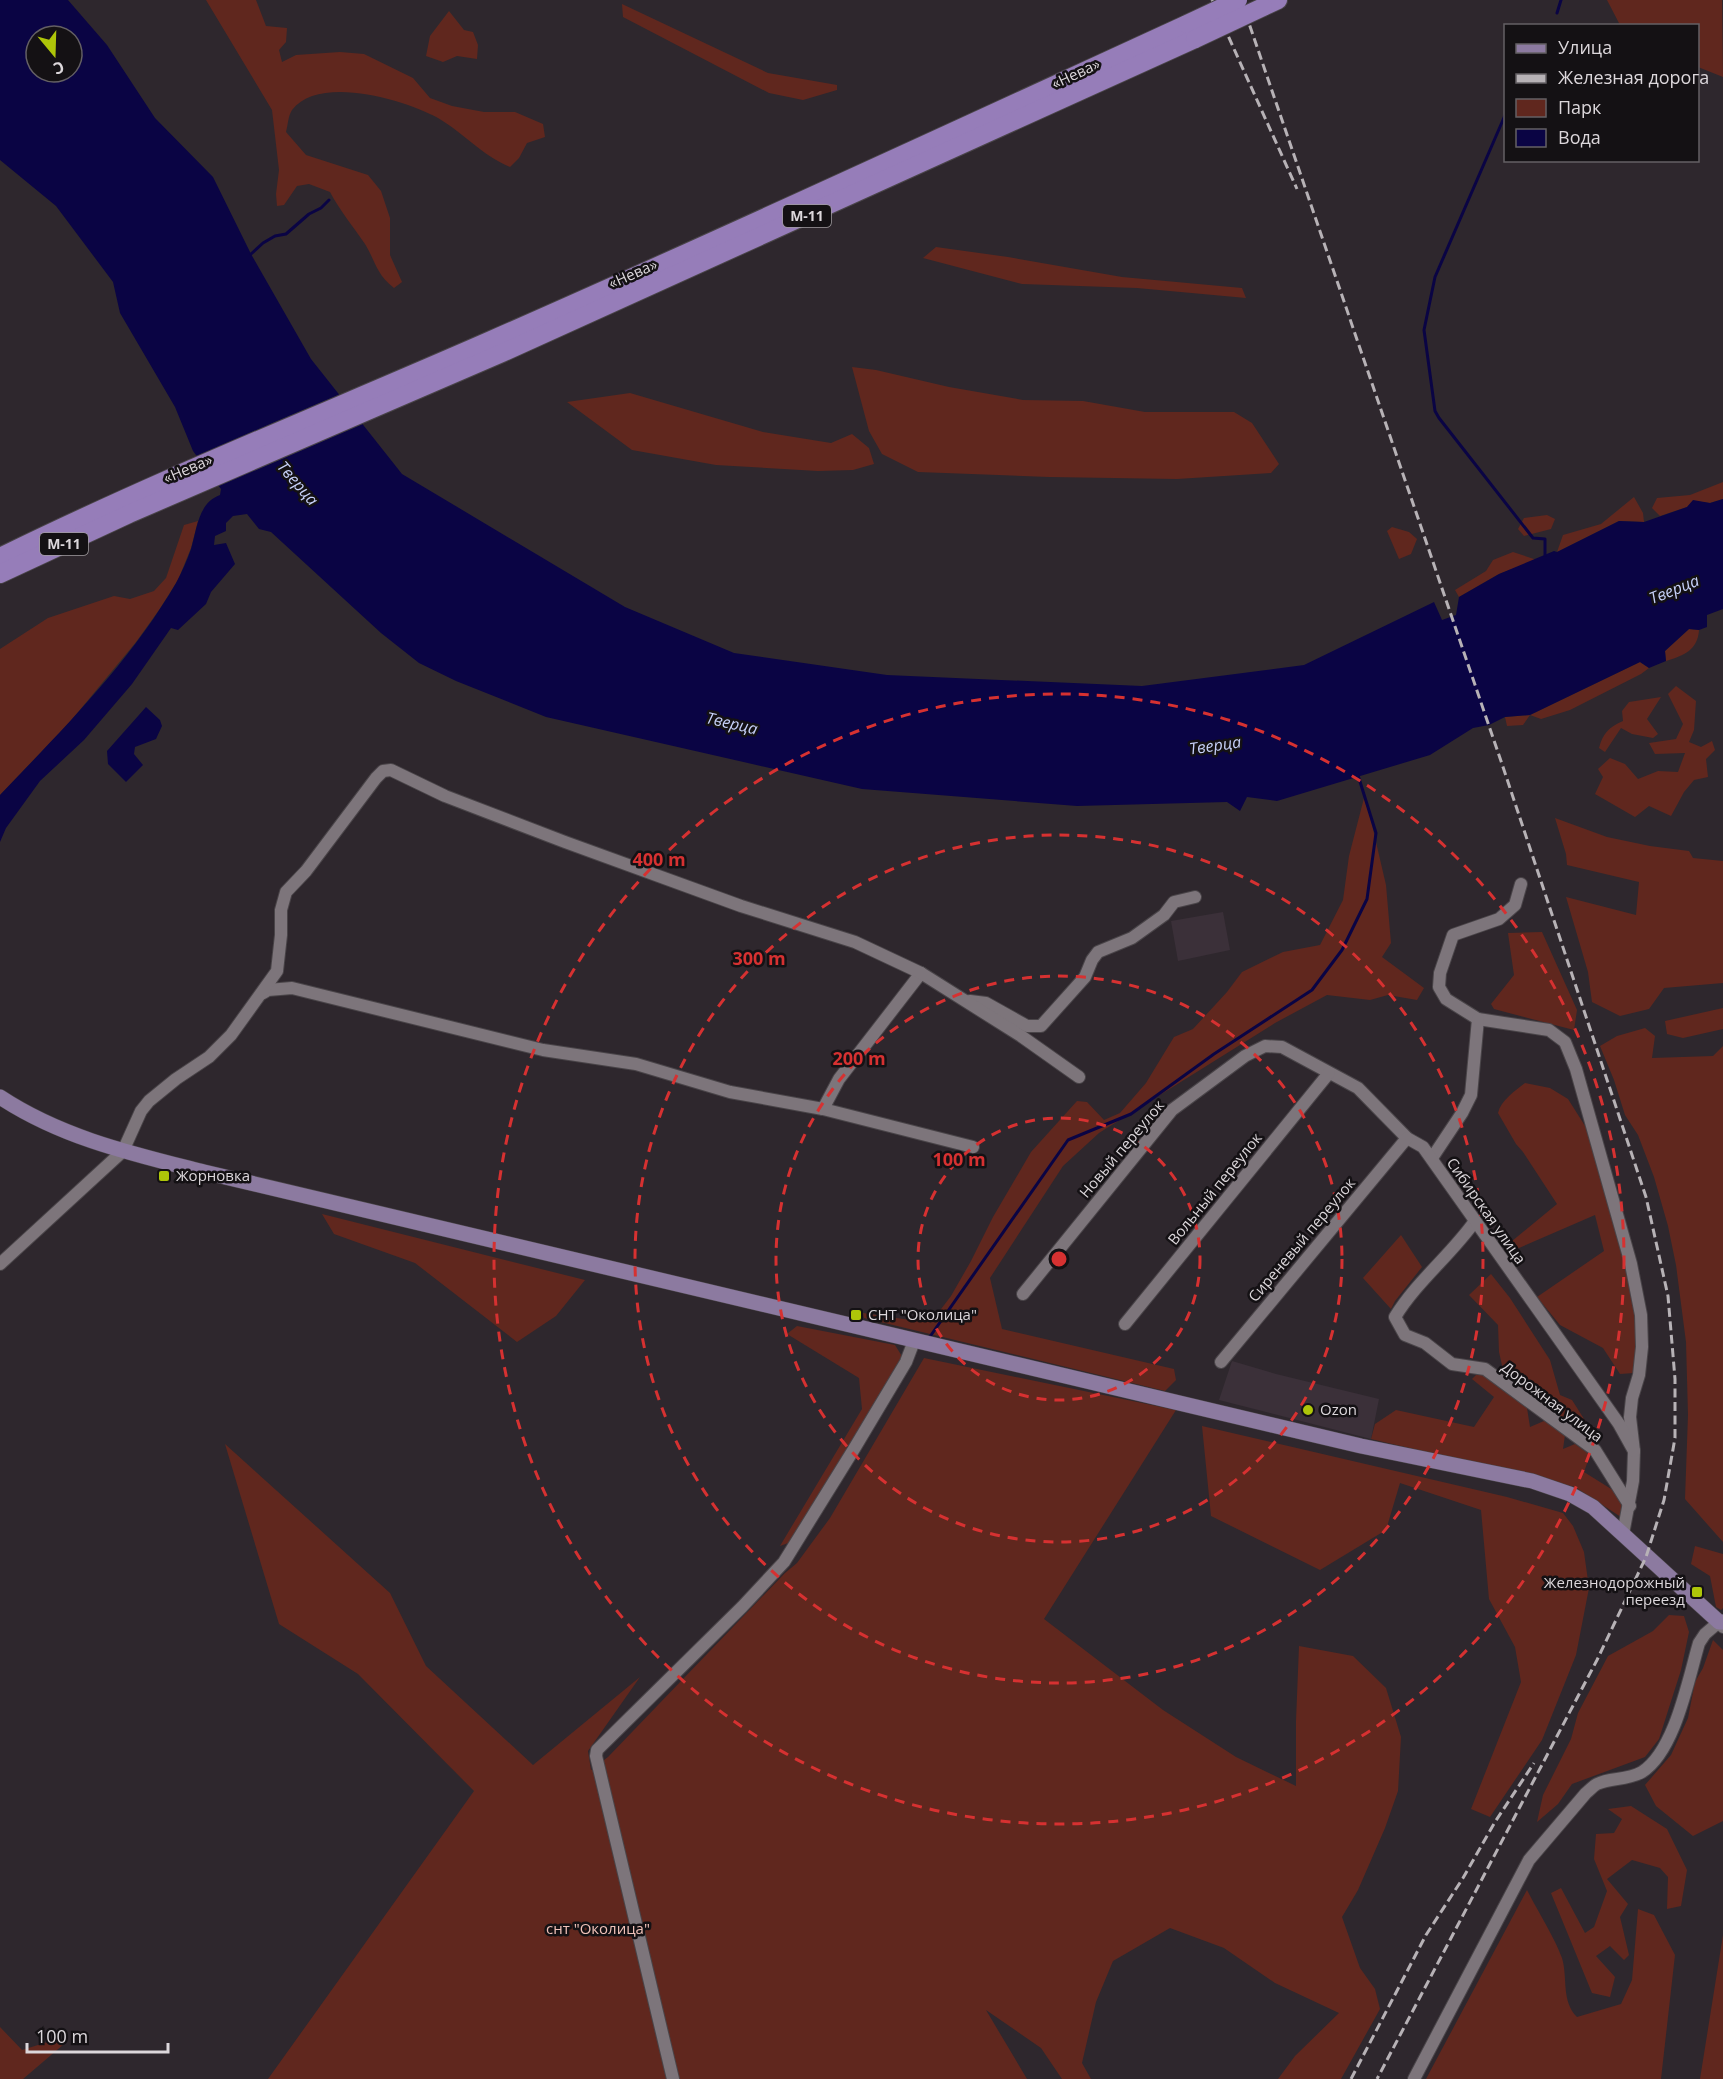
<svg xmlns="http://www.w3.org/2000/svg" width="1723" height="2079" viewBox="0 0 1723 2079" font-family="'Open Sans',sans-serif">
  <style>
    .built { fill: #3b3039 }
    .green { fill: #60271e }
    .water { fill: #0a0444; fill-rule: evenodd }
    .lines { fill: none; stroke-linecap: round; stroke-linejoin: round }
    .stream { stroke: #0a0444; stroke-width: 3 }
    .minor-casing { stroke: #494448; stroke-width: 14 }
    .major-casing { stroke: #494448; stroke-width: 16 }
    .highway-casing { stroke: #494448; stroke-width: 20 }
    .minor { stroke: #7d757b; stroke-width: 12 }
    .major { stroke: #8c7aa0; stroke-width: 15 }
    .highway { stroke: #967db9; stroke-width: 18 }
    .rail { stroke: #b7b2b6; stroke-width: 3; stroke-dasharray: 9 4.5; stroke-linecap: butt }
    .highway-bridge-casing { stroke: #494448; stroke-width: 20; stroke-linecap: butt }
    .highway-bridge { stroke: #967db9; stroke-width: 18 }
    .ring { fill: none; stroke: #d63131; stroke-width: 3; stroke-dasharray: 10 8 }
    .poi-dot { fill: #aec509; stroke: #141114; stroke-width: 2 }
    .labels { text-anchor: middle; stroke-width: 5; stroke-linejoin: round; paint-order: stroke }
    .shield { fill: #141114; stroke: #a09c9f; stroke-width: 1.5 }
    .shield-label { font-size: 14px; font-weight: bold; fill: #dcd7db }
    .street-label { font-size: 15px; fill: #dcd7db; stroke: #141114 }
    .poi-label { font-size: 15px; fill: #dcd7db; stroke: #141114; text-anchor: start }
    .park-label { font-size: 15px; fill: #f1c2b9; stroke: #141114 }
    .water-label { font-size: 16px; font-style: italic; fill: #c7d1f9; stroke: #141114 }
    .centre { fill: #d63131; stroke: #141114; stroke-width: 3 }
    .ring-label { font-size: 18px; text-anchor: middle; font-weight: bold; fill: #d63131; stroke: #141114; stroke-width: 5; stroke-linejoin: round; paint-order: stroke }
  </style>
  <rect width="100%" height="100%" fill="#2e272d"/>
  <g class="built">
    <polygon points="1223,912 1230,950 1178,961 1171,921"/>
    <polygon points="1232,1361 1276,1374 1379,1399 1371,1439 1219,1400"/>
  </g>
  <g class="green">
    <path d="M206 0H256L266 26 287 28 286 42 279 50 282 62 296 55 340 52 364 54 413 78 430 98 452 106 484 112H515L543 124 545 137 527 143 519 158 510 167C480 154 464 133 438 118 406 100 319 74 292 110 288 116 288 125 286 132L306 155 368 175 381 191 390 218V255L402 282 394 288C376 274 376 262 365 244 353 226 340 211 330 192L309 184 297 186 284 205 277 206 276 194 279 170 272 110Z"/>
    <polygon points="1607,0 1722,0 1723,77 1698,67 1698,26 1620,25"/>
    <polygon points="622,4 768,73 837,85 837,90 803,100 769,93 623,17"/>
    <polygon points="449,11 464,30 473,32 478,45 477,59 457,56 443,62 426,56 430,36"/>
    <polygon points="936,247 1008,257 1122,277 1242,288 1246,298 1137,288 1022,284 923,258"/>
    <polygon points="852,367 876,370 949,387 1023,400 1083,401 1145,412 1234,412 1252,423 1279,464 1271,473 1177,479 1049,477 918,472 882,454 869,431"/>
    <polygon points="630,393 763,432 831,443 852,434 869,448 874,464 853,470 818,471 716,465 632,450 567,402"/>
    <polygon points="1723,482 1723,499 1710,503 1693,501 1687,507 1660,516 1652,508 1657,498 1690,495"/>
    <polygon points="1634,497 1643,513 1644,522 1619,521 1557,552 1563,535 1601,524"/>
    <polygon points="1547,515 1555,519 1551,529 1524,536 1518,529 1524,518"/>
    <polygon points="198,521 191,548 178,580 159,610 136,642 69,723 0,795 0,649 48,618 114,596 130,599 154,591 166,578 184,525"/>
    <polygon points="1392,527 1409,532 1417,539 1411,554 1399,559 1387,531"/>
    <polygon points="1513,552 1537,560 1499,574 1459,597 1455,590 1486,571 1493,560"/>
    <path d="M1689 629 1699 630C1698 650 1683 656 1666 661L1665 651Z"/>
    <polygon points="1640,662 1649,668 1641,674 1570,710 1541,719 1530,715 1523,725 1507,726 1505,717 1530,715"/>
    <polygon points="1676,686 1696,701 1694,730 1689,742 1701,747 1712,741 1715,750 1706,759 1708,777 1694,780 1684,792 1671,816 1649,806 1635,817 1595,794 1603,777 1598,769 1610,758 1625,764 1638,779 1658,771 1678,772 1685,753 1655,754 1649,743 1676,739 1683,724 1668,694"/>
    <path d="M1661 697 1647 719 1658 734 1653 738 1632 734 1621 728 1605 752 1599 748C1603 733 1609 727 1623 721L1622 711 1629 702Z"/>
    <polygon points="1364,798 1369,812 1386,885 1391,943 1382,957 1424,988 1417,1000 1388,995 1370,1000 1327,995 1275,1023 1099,1133 1063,1166 990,1278 1002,1329 1174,1369 1176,1380 1165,1391 864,1318 863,1313 924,1322 935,1317 951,1296 971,1261 993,1217 1031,1152 1077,1101 1087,1102 1104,1120 1120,1113 1146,1083 1174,1037 1193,1029 1227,992 1242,972 1283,952 1320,945 1343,900 1349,856"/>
    <polygon points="1555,818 1607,837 1650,846 1689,851 1693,858 1723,861 1723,983 1664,988 1649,1009 1620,1016 1592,1002 1588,972 1566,897 1636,915 1639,882 1567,865 1566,854"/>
    <polygon points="1542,932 1577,1010 1574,1030 1494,1009 1491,1004 1514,975 1508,933"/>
    <polygon points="1723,1008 1723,1029 1683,1038 1667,1034 1665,1021"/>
    <polygon points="1645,1028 1655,1036 1652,1058 1713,1056 1723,1046 1723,1542 1685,1499 1688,1415 1686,1342 1676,1265 1668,1226 1654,1177 1638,1135 1625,1115 1614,1080 1600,1046 1617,1036"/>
    <path d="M1525 1083 1550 1088 1568 1099 1587 1129 1631 1278 1639 1336 1634 1373 1620 1374 1603 1348 1560 1325 1537 1297 1604 1251 1595 1215 1512 1251 1506 1246 1557 1204 1523 1152 1516 1144 1498 1113C1501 1100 1515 1091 1525 1083Z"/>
    <polygon points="322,1214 585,1280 556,1316 517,1342 415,1263 334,1234"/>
    <polygon points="1401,1235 1422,1267 1395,1301 1391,1309 1363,1278"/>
    <polygon points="1491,1274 1510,1298 1550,1360 1560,1395 1572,1400 1586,1422 1576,1428 1504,1374 1499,1352 1498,1325 1469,1295"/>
    <polygon points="797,1326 895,1345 903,1358 791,1542 780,1546 862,1409 859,1378 787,1334"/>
    <polygon points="924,1358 1176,1410 1044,1619 1163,1710 1236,1757 1296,1786 1296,1721 1299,1646 1353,1656 1386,1688 1401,1737 1398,1791 1385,1828 1358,1890 1342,1917 1360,1968 1375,1989 1380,2009 1341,2079 1278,2079 1295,2056 1339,2013 1275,1983 1224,1948 1170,1928 1113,1961 1096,2002 1082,2063 1091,2079 1062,2079 1041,2048 986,2010 1027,2079 268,2079 474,1791 358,1674 279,1624 225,1444 390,1593 426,1666 533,1765 640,1677 588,1751 591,1770 608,1757 785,1573 797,1563 830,1518"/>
    <polygon points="1480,1371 1527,1408 1530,1427 1551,1418 1565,1435 1563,1449 1575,1444 1590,1455 1584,1472 1624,1497 1624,1519 1575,1487 1371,1439 1375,1424 1396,1410 1474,1427 1494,1397 1472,1379"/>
    <polygon points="1202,1426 1507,1497 1563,1513 1573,1526 1584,1552 1589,1588 1576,1655 1542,1740 1490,1817 1471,1809 1521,1682 1515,1647 1489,1599 1481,1510 1400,1483 1386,1530 1320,1570 1211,1516"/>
    <polygon points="1695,1546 1723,1554 1723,1608 1721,1610 1716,1607 1710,1576 1691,1564"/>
    <polygon points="1669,1615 1684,1616 1689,1632 1681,1670 1659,1739 1645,1757 1572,1784 1558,1804 1537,1822 1543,1795 1571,1739 1578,1713 1608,1656 1653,1631"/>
    <polygon points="1713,1640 1723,1650 1723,1821 1693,1836 1656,1806 1645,1785 1671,1755 1688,1718 1695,1682 1703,1668"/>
    <polygon points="1631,1806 1667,1829 1687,1870 1681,1906 1667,1909 1668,1877 1660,1868 1632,1860 1607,1879 1628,1904 1620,1917 1629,1955 1624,1960 1610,1946 1596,1956 1615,1977 1610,1997 1592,1993 1551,1893 1561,1888 1585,1933 1594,1927 1607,1891 1594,1859 1596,1834 1614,1833 1622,1819 1608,1809"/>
    <path d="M1527 1890C1537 1910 1555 1938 1562 1958 1568 1978 1561 2001 1577 2017L1621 2004 1632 1980 1638 1909 1654 1915 1675 1955 1661 2079H1426Z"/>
    <polygon points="1723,1935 1723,2079 1700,2079"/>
    <polygon points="0,2027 22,2050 54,2040 64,2044 23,2079 0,2079"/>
  </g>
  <g class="water">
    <path d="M0 0H68L107 45 155 118 213 177 251 254 311 359 402 474 625 607 734 653 887 675 1142 686 1304 665 1434 602 1442 620 1456 615 1459 597 1499 574 1554 551 1557 552 1619 521 1644 522 1687 507 1693 500 1710 503 1723 499V609L1707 615V627L1699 630 1689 629 1665 651 1666 661 1649 668 1640 662 1530 715 1505 717 1489 725 1473 728 1430 755 1277 801 1247 797 1240 811 1227 802 1077 806 862 789 546 717 456 681 419 663 381 633 271 532 259 529 247 514 233 516 226 523V531L215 536 214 545 226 543 235 564 211 592 206 604 178 630 171 628 132 684 84 740 40 781 6 828 0 842V795C63 729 130 662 176 583 182 572 187 560 191 549 197 529 198 503 220 495L221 489 193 451 175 407 120 313 113 282 56 206 0 160ZM36 36H72V72H36Z"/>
    <polygon points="146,707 160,720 162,726 156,739 135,747 134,754 143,765 126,782 108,764 107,751"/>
  </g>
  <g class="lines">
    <g class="stream">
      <polyline points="1557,13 1561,0"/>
      <polyline points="1506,113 1435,277 1424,330 1435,411 1439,418 1533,538 1545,539 1545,555"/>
      <polyline points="251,254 263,243 275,236 286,234 309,214 321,208 329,200"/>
      <polyline points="929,1338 1068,1140 1131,1114 1214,1054 1312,990 1342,950 1367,899 1376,833 1357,772"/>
    </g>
    <g class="minor-casing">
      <g id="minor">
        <polyline points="1521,884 1515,905 1499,919 1453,935 1440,973 1439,987 1446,999 1478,1019 1549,1030 1565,1042 1576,1069 1631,1264 1641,1315 1642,1347 1639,1375 1632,1398 1630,1417 1634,1451 1633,1481 1623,1534"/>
        <polyline points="263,993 268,990 292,988 543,1050 636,1064 730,1092 823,1109 973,1147"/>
        <polyline points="970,1001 986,1003 1027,1026 1041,1026 1085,977 1092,960 1098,952 1132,938 1164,915 1174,902 1195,897"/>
        <polyline points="823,1109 839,1079 921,973"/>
        <polyline points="1432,1158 1462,1113 1471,1095 1478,1019"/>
        <path d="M1475 1221C1451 1255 1417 1281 1395 1317L1405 1335 1425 1343 1452 1364 1485 1369 1595 1450 1630 1506"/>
        <polyline points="0,1264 123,1151 141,1111 149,1101 176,1079 209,1057 231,1035 277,971 281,935 281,910 286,892 306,871 376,778 383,771 391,770 445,796 565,842 741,906 855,942 921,973 1021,1036 1079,1077"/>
        <polyline points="1023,1294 1172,1110 1245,1056 1265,1046 1282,1047 1358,1088 1407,1138 1423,1147 1619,1424 1634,1451"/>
        <polyline points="1125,1324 1329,1073"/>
        <polyline points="1221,1362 1407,1138"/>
        <polyline points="673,2079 596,1756 597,1750 742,1607 784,1562 854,1449 906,1362 914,1341"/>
        <path d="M1414 2079 1529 1860 1586 1793C1590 1790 1593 1786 1597 1784 1611 1777 1626 1781 1642 1772 1675 1751 1688 1680 1699 1643L1705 1634 1719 1622 1723 1627"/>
      </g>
    </g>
    <g class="major-casing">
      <path id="major" d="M0 1097C62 1138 133 1154 204 1172L1361 1446 1532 1481 1570 1494 1593 1507 1719 1622H1723"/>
    </g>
    <g class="highway-casing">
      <g id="highway">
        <polyline points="1263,7 1278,0"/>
        <path d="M0 557C161 478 327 412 491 340 724 238 956 130 1187 24"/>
        <polyline points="0,574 129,514 502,353 1195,39"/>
      </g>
    </g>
    <use href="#minor" class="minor"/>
    <use href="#major" class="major"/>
    <use href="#highway" class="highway"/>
    <g class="rail">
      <polyline points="1212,0 1297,189"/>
      <polyline points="1241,0 1501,761 1646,1197 1668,1296 1675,1379 1675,1438 1664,1500 1646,1557 1597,1660 1377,2079"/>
      <polyline points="1351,2079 1426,1935 1463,1878 1495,1822 1534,1763"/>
    </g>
    <g class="highway-bridge-casing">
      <g id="highway-bridge">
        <polyline points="1187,24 1238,0"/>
        <polyline points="1195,39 1263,7"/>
      </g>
    </g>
    <use href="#highway-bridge" class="highway-bridge"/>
  </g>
  <g class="ring">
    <circle cx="1059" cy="1259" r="141"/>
    <circle cx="1059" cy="1259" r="283"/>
    <circle cx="1059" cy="1259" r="424"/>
    <circle cx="1059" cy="1259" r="565"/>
  </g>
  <g class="poi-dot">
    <rect x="158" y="1170" width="12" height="12" rx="3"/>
    <rect x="850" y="1309" width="12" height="12" rx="3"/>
    <circle cx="1308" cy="1410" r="6"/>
    <rect x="1691" y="1586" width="12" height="12" rx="3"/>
  </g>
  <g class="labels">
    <g class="shield">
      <rect x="783" y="205" width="48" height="22" rx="4.5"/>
      <rect x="40" y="533" width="48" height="22" rx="4.5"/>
    </g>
    <g class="shield-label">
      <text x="807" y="221">М-11</text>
      <text x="64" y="549">М-11</text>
    </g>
    <g class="street-label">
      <text transform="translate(1076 74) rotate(-25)" y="5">«Нева»</text>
      <text transform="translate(633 274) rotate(-24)" y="5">«Нева»</text>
      <text transform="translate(188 469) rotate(-23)" y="5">«Нева»</text>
      <text transform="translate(1122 1149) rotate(-50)" y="5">Новый переулок</text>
      <text transform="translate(1215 1189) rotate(-51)" y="5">Вольный переулок</text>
      <text transform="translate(1486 1211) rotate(55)" y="5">Сибирская улица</text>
      <text transform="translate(1302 1240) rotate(-50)" y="5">Сиреневый переулок</text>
      <text transform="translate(1552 1402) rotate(37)" y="5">Дорожная улица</text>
    </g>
    <g class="poi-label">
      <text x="176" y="1181">Жорновка</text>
      <text x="868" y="1320">СНТ "Околица"</text>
      <text x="1320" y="1415">Ozon</text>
      <text x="1685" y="1588" text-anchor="end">Железнодорожный<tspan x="1685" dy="17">переезд</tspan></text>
    </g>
    <g class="park-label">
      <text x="598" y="1934">снт "Околица"</text>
    </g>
    <g class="water-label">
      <text transform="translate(298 483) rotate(49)" y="6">Тверца</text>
      <text transform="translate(1674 589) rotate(-22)" y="6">Тверца</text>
      <text transform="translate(732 723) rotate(13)" y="6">Тверца</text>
      <text transform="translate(1215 745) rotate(-8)" y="6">Тверца</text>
    </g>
  </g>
  <circle cx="1059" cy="1259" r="9" class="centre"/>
  <g class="ring-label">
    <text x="659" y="866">400 m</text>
    <text x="759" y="965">300 m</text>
    <text x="859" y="1065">200 m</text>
    <text x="959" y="1166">100 m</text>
  </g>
  <rect x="1504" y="24" width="195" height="138" fill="#141114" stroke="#646064" stroke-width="1.5"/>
  <rect x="1516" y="44" width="30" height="9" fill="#8c7aa0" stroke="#646064" stroke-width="1.5"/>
  <text x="1558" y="54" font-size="18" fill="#dcd7db">Улица</text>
  <rect x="1516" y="74" width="30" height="9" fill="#b7b2b6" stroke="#646064" stroke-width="1.5"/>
  <text x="1558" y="84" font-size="18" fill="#dcd7db">Железная дорога</text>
  <rect x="1516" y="99" width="30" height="18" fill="#60271e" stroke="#646064" stroke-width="1.5"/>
  <text x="1558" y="114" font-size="18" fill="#dcd7db">Парк</text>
  <rect x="1516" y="129" width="30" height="18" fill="#0a0444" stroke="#646064" stroke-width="1.5"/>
  <text x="1558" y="144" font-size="18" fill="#dcd7db">Вода</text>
  <g transform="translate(54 54) rotate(161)"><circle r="28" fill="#141114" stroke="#646064" stroke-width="1.5"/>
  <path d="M0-4.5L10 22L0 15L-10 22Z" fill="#aec509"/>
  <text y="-9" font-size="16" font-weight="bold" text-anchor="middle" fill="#dcd7db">С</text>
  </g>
  <path d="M27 2043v9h141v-9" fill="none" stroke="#dcd7db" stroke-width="3"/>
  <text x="36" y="2043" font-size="18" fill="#dcd7db" stroke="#141114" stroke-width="4.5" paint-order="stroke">100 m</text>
</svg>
